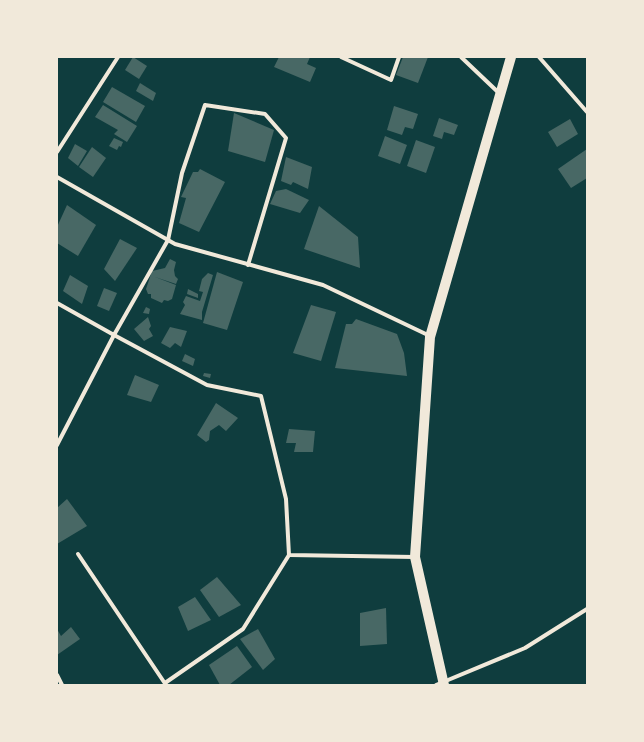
<svg xmlns="http://www.w3.org/2000/svg" width="644" height="742" viewBox="0 0 644 742" font-family="'Exo 2',sans-serif">
  <style>
    .building { fill: #486865 }
    .lines { fill: none; stroke-linecap: round; stroke-linejoin: round }
    .minor { stroke: #f1e9da; stroke-width: 4 }
    .primary { stroke: #f1e9da; stroke-width: 10 }
  </style>
  <rect width="100%" height="100%" fill="#0f3d3e"/>
  <g class="building">
    <polygon points="133,57 147,66 139,79 125,70"/>
    <polygon points="279,57 310,57 307,64 316,68 310,82 274,67"/>
    <polygon points="403,57 428,57 418,83 396,75"/>
    <polygon points="140,83 156,93 153,101 136,91"/>
    <polygon points="112,87 145,106 136,122 103,102"/>
    <polygon points="103,105 137,126 127,142 114,134 118,130 95,117"/>
    <polygon points="394,106 418,114 413,129 405,127 402,135 387,130"/>
    <polygon points="234,113 274,130 265,162 228,151"/>
    <polygon points="439,118 458,125 454,135 444,132 442,139 433,136"/>
    <polygon points="570,119 578,134 557,147 548,132"/>
    <polygon points="385,136 407,145 400,164 378,156"/>
    <polygon points="114,138 123,142 121,147 119,146 117,150 109,146"/>
    <polygon points="416,140 435,147 426,173 407,166"/>
    <polygon points="75,144 87,151 78,166 68,158"/>
    <polygon points="92,147 106,158 93,177 79,167"/>
    <polygon points="587,149 587,178 571,188 558,169"/>
    <polygon points="286,157 312,167 308,189 293,182 291,185 281,181"/>
    <polygon points="200,169 225,182 199,232 179,223 186,198 181,197 193,172 198,172"/>
    <polygon points="286,189 309,200 300,213 270,204 276,191"/>
    <polygon points="67,205 96,225 78,256 57,243 57,227"/>
    <polygon points="319,206 358,237 360,268 304,249"/>
    <polygon points="120,239 137,248 115,281 104,269"/>
    <polygon points="170,259 176,262 174,270 175,276 178,279 176,284 155,277 176,285 172,299 168,301 164,300 162,303 151,298 151,294 148,294 146,289 152,271 165,268"/>
    <polygon points="217,272 243,282 227,330 203,323"/>
    <polygon points="208,273 213,275 202,312 202,320 180,314 185,305 183,302 186,296 200,301 203,292 199,291 202,279"/>
    <polygon points="70,275 88,286 82,304 63,291"/>
    <polygon points="104,288 117,293 109,311 97,306"/>
    <polygon points="188,289 198,294 198,298 187,294"/>
    <polygon points="311,305 336,312 321,361 293,353"/>
    <polygon points="146,307 150,309 149,314 143,313"/>
    <polygon points="148,317 151,326 149,329 153,336 144,341 134,329"/>
    <polygon points="356,319 397,334 404,353 407,376 335,368 346,324 352,324"/>
    <polygon points="170,327 187,331 181,347 175,343 170,348 161,343"/>
    <polygon points="185,354 195,359 193,366 182,361"/>
    <polygon points="204,373 211,374 210,378 203,376"/>
    <polygon points="135,375 159,385 151,402 127,395"/>
    <polygon points="216,403 238,418 226,431 219,425 210,431 209,440 206,442 197,435"/>
    <polygon points="289,429 315,431 313,452 294,452 296,443 286,443"/>
    <polygon points="67,499 87,526 57,544 57,508"/>
    <polygon points="217,577 241,605 219,617 200,590"/>
    <polygon points="195,597 211,620 188,631 178,607"/>
    <polygon points="386,608 387,644 360,646 360,613"/>
    <polygon points="71,627 80,639 57,655 57,629 61,636"/>
    <polygon points="258,629 275,659 263,670 240,639"/>
    <polygon points="237,646 252,667 229,685 220,685 209,665"/>
  </g>
  <g class="lines">
    <g class="minor">
      <polyline points="341,57 391,80 399,57"/>
      <polyline points="461,57 500,94"/>
      <polyline points="539,57 587,112"/>
      <polyline points="57,152 118,57"/>
      <polyline points="57,177 175,244 323,285 430,336"/>
      <polyline points="57,303 114,335 168,240 182,173 205,105 265,114 286,138 248,265"/>
      <polyline points="57,445 114,335 207,385 261,396 286,499 289,555 415,557"/>
      <polyline points="78,554 166,685"/>
      <polyline points="57,675 62,685"/>
      <polyline points="165,683 243,629 289,555"/>
      <polyline points="436,685 525,648 587,609"/>
    </g>
    <polyline class="primary" points="444,685 415,557 430,337 511,57"/>
  </g>
  <rect width="644" height="742" fill="none" stroke="#f1e9da" stroke-width="116"/>
</svg>
